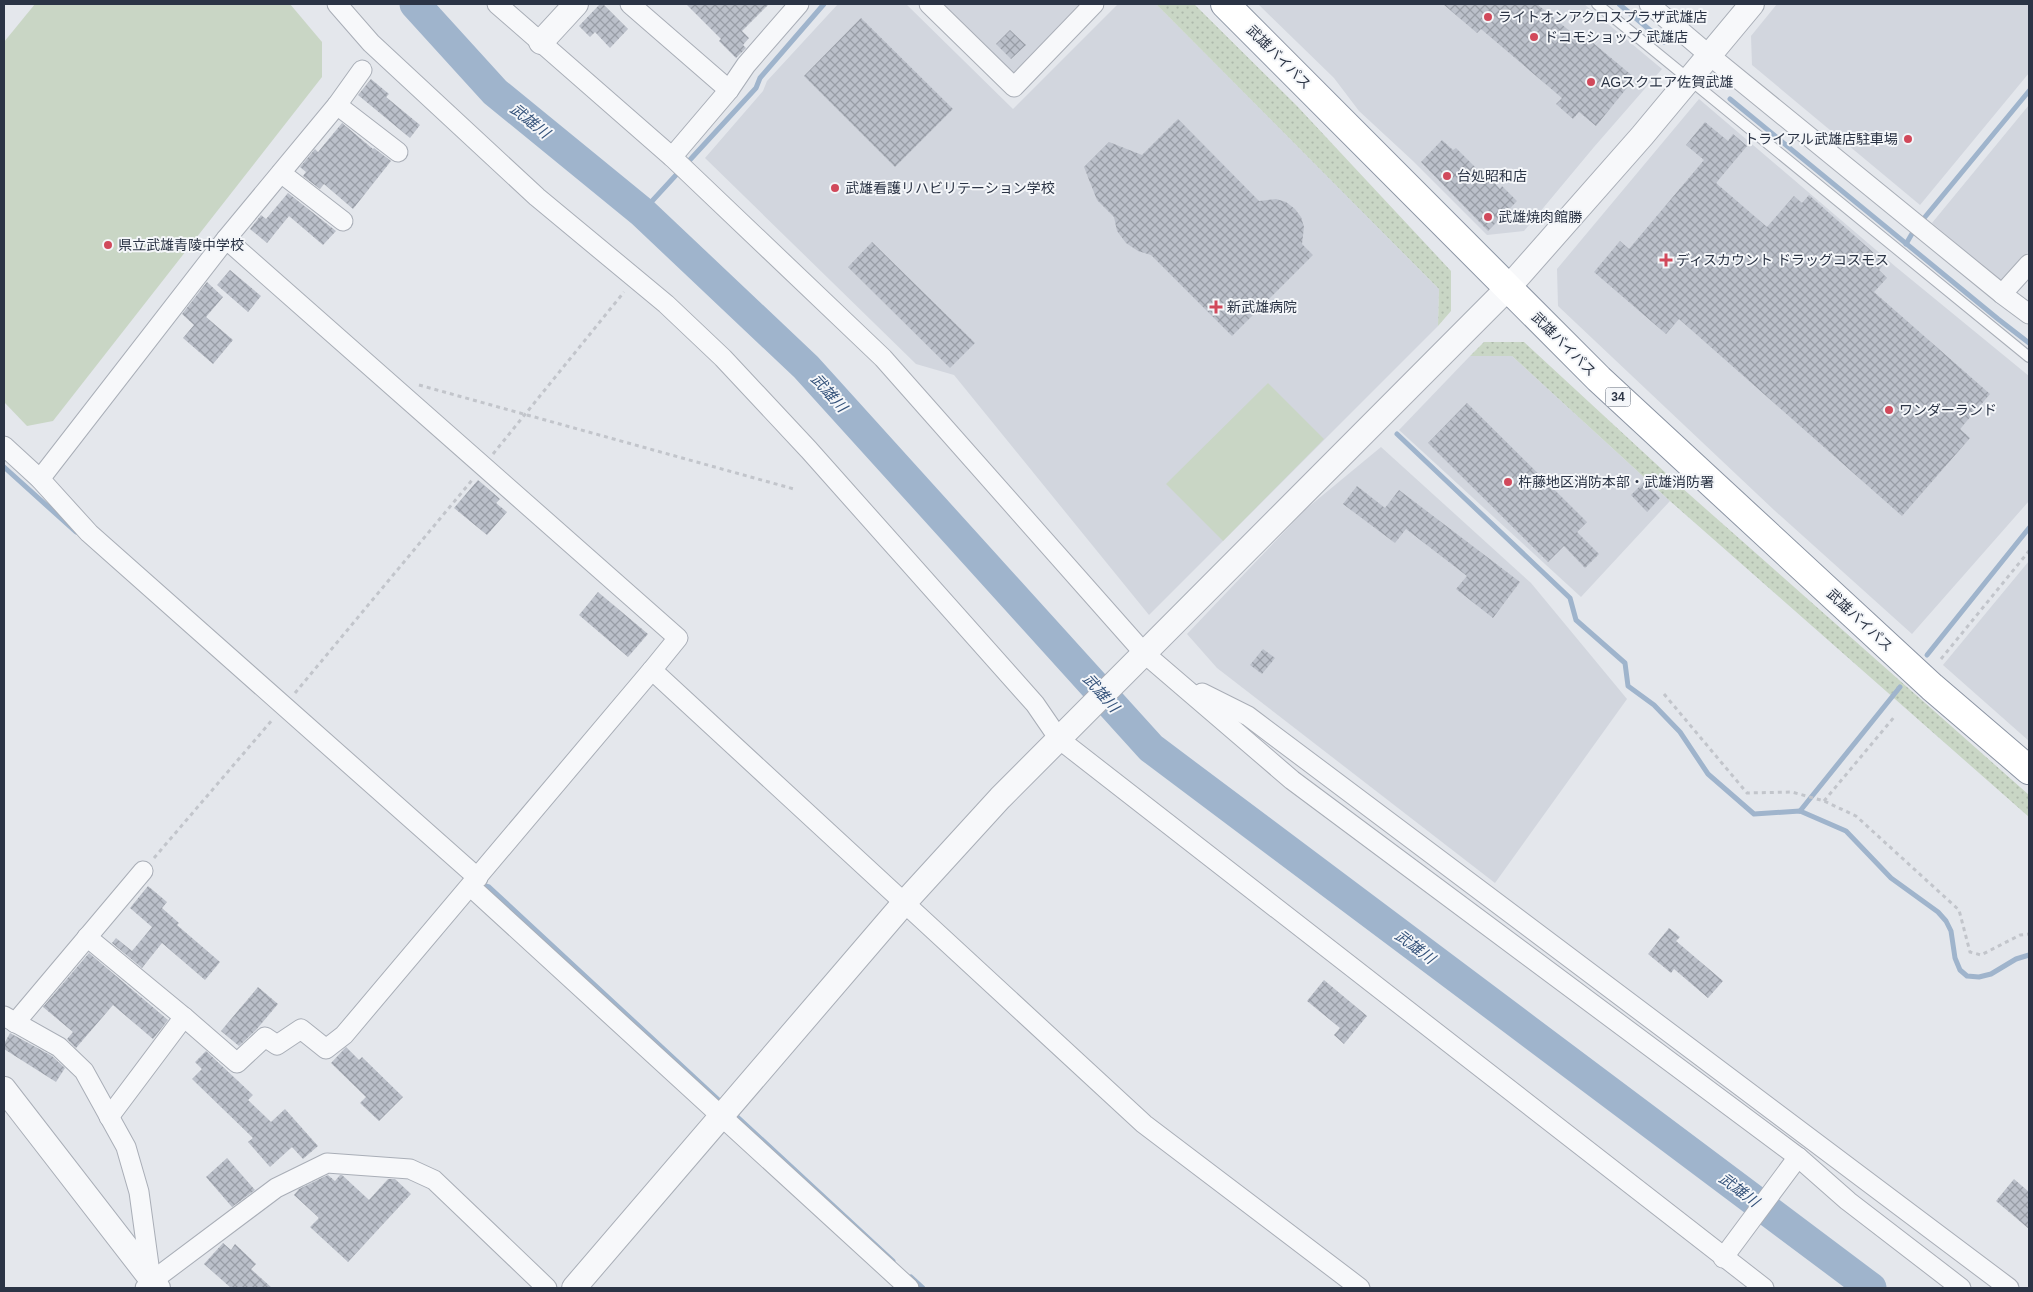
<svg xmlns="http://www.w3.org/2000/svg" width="2033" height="1292" viewBox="0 0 2033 1292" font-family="Helvetica,'Noto Sans JP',sans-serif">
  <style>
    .built { fill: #d2d6de }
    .grass { fill: url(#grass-dots) }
    .garden { fill: #c9d6c5 }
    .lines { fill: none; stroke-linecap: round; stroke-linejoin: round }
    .stream { stroke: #9fb4cc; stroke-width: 5 }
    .river { stroke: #9fb4cc; stroke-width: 31 }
    .building { fill: url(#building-cross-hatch) }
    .service-casing { stroke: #a9aeb7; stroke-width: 12 }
    .minor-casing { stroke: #a9aeb7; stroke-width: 21 }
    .tertiary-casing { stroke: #a9aeb7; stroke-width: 26 }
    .trunk-casing { stroke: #8b94a3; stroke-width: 30 }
    .path { stroke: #c2c5cb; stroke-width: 3; stroke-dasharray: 4 4; stroke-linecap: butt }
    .service { stroke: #f7f8fa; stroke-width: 10 }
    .minor { stroke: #f7f8fa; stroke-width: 19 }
    .tertiary { stroke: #f7f8fa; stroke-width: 24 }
    .trunk { stroke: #fff; stroke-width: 28 }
    .poi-dot { fill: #d1495b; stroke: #f4f6f9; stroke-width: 2 }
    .labels { text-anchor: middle; stroke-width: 4; stroke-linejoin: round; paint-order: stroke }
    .shield { fill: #f4f6f9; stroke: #676e7b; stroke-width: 1 }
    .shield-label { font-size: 12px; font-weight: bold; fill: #2b3445 }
    .poi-label { font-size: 14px; fill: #2b3445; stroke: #f4f6f9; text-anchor: start }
    .street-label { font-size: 14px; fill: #2b3445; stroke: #f4f6f9 }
    .water-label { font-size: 15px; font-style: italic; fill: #34527a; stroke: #f4f6f9 }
  </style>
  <defs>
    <pattern id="grass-dots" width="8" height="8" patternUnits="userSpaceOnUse" patternTransform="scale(1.25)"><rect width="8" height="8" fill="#c9d6c5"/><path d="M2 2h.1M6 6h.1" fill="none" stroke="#adb8ab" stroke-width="1.8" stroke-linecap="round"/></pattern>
    <pattern id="building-cross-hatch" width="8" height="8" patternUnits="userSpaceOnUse" patternTransform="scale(1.25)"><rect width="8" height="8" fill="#bbc0ca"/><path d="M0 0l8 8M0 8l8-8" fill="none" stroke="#989da6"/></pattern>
  </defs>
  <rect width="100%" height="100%" fill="#e4e7ec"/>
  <g class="built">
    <polygon points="838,4 906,4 1013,109 1118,4 1156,4 1439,289 1438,326 1149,615 954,375 916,364 705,158 763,91 767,81"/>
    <polygon points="942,4 1080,4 1013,73"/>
    <polygon points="1258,4 1584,4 1662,69 1594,147 1524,231 1487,235 1413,161 1359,111 1334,78"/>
    <polygon points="1777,4 2029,4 2029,73 1920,205 1752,65 1751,36"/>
    <polygon points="1699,99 1896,267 2029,376 2029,501 1912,634 1774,510 1558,306 1557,269"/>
    <polygon points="2029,105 2029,251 2002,282 1932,223"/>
    <polygon points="1470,356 1512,356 1670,501 1581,597 1399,430"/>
    <polygon points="1381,447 1531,583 1627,699 1495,883 1217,668 1187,634 1306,509"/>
    <polygon points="2029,561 2029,741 1943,665"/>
  </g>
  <g class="grass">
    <polygon points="1156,4 1194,4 1297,106 1451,271 1451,311 1438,326 1439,289"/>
    <polygon points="1484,342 1524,342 1681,487 2029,795 2029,817 1670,501 1512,356 1470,356"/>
  </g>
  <g class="garden">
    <polygon points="35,4 290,4 322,42 322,77 53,421 27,426 4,402 4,42"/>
    <polygon points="1268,383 1324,439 1223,541 1166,484"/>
  </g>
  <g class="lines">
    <g class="stream">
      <polyline points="1619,4 1664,42"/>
      <polyline points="1730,99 1998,319 2029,343"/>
      <polyline points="642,212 756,88 760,78 824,4"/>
      <polyline points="1925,217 2029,91"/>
      <polyline points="1906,244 1913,232"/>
      <polyline points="1397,434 1570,598 1576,620 1625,663 1628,686 1654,705 1680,732 1708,774 1754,814 1800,811 1846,831 1891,878 1938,912 1946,921 1951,931 1955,958 1960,970 1967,976 1979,977 1991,974 2016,959 2029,955"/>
      <polyline points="4,467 76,532"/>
      <polyline points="1927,655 2029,528"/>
      <polyline points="1800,811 1900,687"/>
      <polyline points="479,884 489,887 724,1105"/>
      <polyline points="732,1112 893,1261"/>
      <polyline points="911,1277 923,1288"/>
    </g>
    <polyline class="river" points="415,4 495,92 642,212 806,367 1151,748 1871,1288"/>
  </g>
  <g class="building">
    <polygon points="600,4 603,4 628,29 610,48 595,32 590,37 579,26"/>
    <polygon points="686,4 769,4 742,31 749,38 743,45 746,48 736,58 719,41 721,39"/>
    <polygon points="1443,4 1537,4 1583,42 1586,37 1635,78 1596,126 1579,112 1573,119 1556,104 1562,98 1481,29 1477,33"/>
    <polygon points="861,18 953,109 895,167 804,76"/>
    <polygon points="1010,30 1026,45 1011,59 996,44"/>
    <polygon points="371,79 389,94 386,97 420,125 410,138 358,95"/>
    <polygon points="1178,119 1259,201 1276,199 1286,202 1295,209 1301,217 1304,227 1302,244 1313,255 1232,336 1151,255 1138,251 1126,243 1117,231 1114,217 1097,200 1084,167 1109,142 1142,155"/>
    <polygon points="1705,122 1728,141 1733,134 1747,146 1716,183 1767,227 1794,196 1802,203 1809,195 1885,263 1879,270 1887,278 1874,292 1990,394 1960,429 1970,438 1902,516 1679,319 1666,334 1594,272 1620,241 1629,249 1704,160 1686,145"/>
    <polygon points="342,123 373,149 374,148 391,161 353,209 324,184 320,189 303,176 306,172 300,167 315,149 318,152"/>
    <polygon points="1442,140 1453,150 1456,148 1486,178 1488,176 1500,189 1502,186 1517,201 1488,231 1421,162"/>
    <polygon points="288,193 336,231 323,245 289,216 267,243 250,229 261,215 266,219"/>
    <polygon points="872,242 975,343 950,368 848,267"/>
    <polygon points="230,270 261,296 248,312 217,285"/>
    <polygon points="207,282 223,297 206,317 233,340 213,364 183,338 194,325 182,314"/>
    <polygon points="1467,403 1587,522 1577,532 1599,554 1585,568 1564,546 1548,562 1428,443"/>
    <polygon points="478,480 500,499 496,503 507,512 487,535 454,508"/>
    <polygon points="1644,482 1660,498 1647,512 1631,495"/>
    <polygon points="1357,486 1385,508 1399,490 1520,582 1493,618 1456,589 1467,576 1406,529 1395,543 1343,504"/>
    <polygon points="598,592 648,634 628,657 579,615"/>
    <polygon points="1263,649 1275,658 1262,674 1250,665"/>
    <polygon points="148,886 167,902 162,908 179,923 177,925 220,962 205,980 162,943 142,968 112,943 116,938 132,951 152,927 130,908"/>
    <polygon points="1669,928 1680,937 1676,941 1723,981 1708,998 1674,969 1671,973 1648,954"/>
    <polygon points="89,953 168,1020 153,1039 113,1005 76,1048 67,1039 73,1032 43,1007"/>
    <polygon points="1324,980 1367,1016 1344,1044 1334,1035 1340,1028 1307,1001"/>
    <polygon points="258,987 278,1004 256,1030 239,1046 221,1031"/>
    <polygon points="10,1033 52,1056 65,1068 56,1082 4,1049 4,1044"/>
    <polygon points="346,1047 359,1060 362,1057 403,1097 379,1121 360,1103 366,1097 331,1063"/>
    <polygon points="206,1051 253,1095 248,1100 271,1122 285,1109 318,1146 303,1159 292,1147 270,1167 248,1142 253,1138 192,1079 202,1069 195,1062"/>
    <polygon points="227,1158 255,1190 232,1207 206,1177"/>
    <polygon points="328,1175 335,1181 340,1175 342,1175 369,1200 388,1179 395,1179 411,1194 348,1262 310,1227 319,1218 294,1195 299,1189"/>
    <polygon points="2014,1179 2029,1192 2029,1229 1996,1201"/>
    <polygon points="223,1243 231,1250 235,1244 256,1264 251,1269 272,1288 231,1288 204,1264"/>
  </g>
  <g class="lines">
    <g class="service-casing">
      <polyline id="service" points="1597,4 2029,357"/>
    </g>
    <g class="minor-casing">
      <g id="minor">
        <polyline points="337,4 371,43 537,197 666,304 723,358 809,450 1035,704 1059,739 1764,1288"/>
        <polyline points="497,4 672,157 883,358 1144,653 1292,780 1798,1157 1848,1201 1961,1288"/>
        <polyline points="630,4 729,90 746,65 799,4"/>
        <polyline points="929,4 1014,87 1094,4"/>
        <polyline points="1649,4 1709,55 2002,294 2029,314"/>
        <polyline points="337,105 398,152"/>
        <polyline points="672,157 729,90"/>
        <polyline points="281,173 343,221"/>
        <polyline points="226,239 337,105 362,70"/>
        <polyline points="2002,294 2029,264"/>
        <polyline points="4,446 40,479 89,533 478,878"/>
        <polyline points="40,479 226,239 678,638 652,670 1144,1124 1360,1288"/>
        <polyline points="1202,693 1248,716 2009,1288"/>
        <polyline points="471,887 909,1288"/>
        <polyline points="87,937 184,1017 109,1117"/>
        <polyline points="4,1016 59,1047 84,1071 126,1147 139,1192 151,1280"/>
        <polyline points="184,1017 237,1063 265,1037 277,1045 301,1029 326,1049 344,1035 652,670"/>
        <polyline points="15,1023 143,871"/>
        <polyline points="1723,1258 1798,1157"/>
        <polyline points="145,1288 152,1281 276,1188 327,1163 410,1169 434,1180 547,1288"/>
      </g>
    </g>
    <g class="tertiary-casing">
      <g id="tertiary">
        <polyline points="541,42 576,4"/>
        <polyline points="4,1089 158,1288"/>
        <polyline points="574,1288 905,902 1000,798 1508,288 1642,136 1752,4"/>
      </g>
    </g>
    <g class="trunk-casing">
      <polyline id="trunk" points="1225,4 1599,379 1932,687 2029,770"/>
    </g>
    <g class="path">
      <polyline points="419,385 794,489"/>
      <polyline points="493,454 624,292"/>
      <polyline points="1941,659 2029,551"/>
      <polyline points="295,693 473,479"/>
      <polyline points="1664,694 1747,793 1792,792 1824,801 1856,816 1959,910 1970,952 1981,955 2020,935 2029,934"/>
      <polyline points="1824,801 1895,716"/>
      <polyline points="154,858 273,719"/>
    </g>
    <use href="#service" class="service"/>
    <use href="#minor" class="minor"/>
    <use href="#tertiary" class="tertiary"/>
    <use href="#trunk" class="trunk"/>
  </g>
  <g class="poi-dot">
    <circle cx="1488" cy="17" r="5"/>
    <circle cx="1534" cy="37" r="5"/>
    <circle cx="1591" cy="82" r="5"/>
    <circle cx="1908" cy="139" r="5"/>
    <circle cx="1447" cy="176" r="5"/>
    <circle cx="835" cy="188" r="5"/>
    <circle cx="1488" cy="217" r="5"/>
    <circle cx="108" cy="245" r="5"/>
    <path d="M1663.5 252.5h5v5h5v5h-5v5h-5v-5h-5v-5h5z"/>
    <path d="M1213.5 299.5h5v5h5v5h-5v5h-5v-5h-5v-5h5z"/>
    <circle cx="1889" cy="410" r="5"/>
    <circle cx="1508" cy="482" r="5"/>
  </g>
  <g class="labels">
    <rect class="shield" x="1605.5" y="387.5" width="25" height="19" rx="4"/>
    <g class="shield-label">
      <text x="1618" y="401">34</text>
    </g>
    <g class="poi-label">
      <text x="1498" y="22">ライトオンアクロスプラザ武雄店</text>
      <text x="1544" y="42">ドコモショップ 武雄店</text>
      <text x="1601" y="87">AGスクエア佐賀武雄</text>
      <text x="1898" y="144" text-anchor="end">トライアル武雄店駐車場</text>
      <text x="1457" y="181">台処昭和店</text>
      <text x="845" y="193">武雄看護リハビリテーション学校</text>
      <text x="1498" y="222">武雄焼肉館勝</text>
      <text x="118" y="250">県立武雄青陵中学校</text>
      <text x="1676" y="265">ディスカウント ドラッグコスモス</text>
      <text x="1227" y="312">新武雄病院</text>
      <text x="1899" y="415">ワンダーランド</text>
      <text x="1518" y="487">杵藤地区消防本部・武雄消防署</text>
    </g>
    <g class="street-label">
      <text transform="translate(1279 57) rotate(45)" y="5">武雄バイパス</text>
      <text transform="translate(1564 344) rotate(45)" y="5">武雄バイパス</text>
      <text transform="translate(1860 620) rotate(43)" y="5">武雄バイパス</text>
    </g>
    <g class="water-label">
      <text transform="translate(530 121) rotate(39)" y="5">武雄川</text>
      <text transform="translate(829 393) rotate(48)" y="5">武雄川</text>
      <text transform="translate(1101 693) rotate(48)" y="5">武雄川</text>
      <text transform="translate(1415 947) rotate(37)" y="5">武雄川</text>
      <text transform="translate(1739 1190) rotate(37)" y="5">武雄川</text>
    </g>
  </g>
  <rect width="2033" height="1292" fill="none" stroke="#2b3445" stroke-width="10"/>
</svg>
